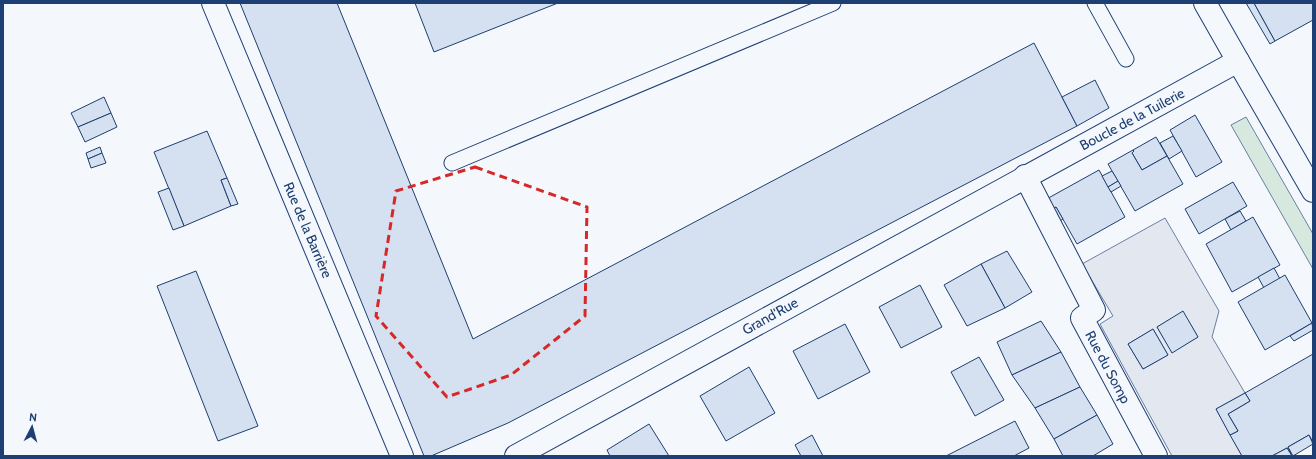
<svg xmlns="http://www.w3.org/2000/svg" width="1316" height="459" viewBox="0 0 1316 459" font-family="Cabin,sans-serif">
  <style>
    .green { fill: #d7e8df; stroke: #687fa3 }
    .parking { fill: #e3e8f0; stroke: #687fa3; fill-rule: evenodd }
    .building { fill: #d5e0f0; stroke: #1d3f73 }
    .lines { fill: none; stroke-linecap: round; stroke-linejoin: round }
    .service-casing { stroke: #1d3f73; stroke-width: 17 }
    .minor-casing { stroke: #1d3f73; stroke-width: 24 }
    .service { stroke: #f4f7fb; stroke-width: 15 }
    .minor { stroke: #f4f7fb; stroke-width: 22 }
    .marked { fill: none; stroke: #d62828; stroke-width: 3; stroke-dasharray: 8 5; stroke-linejoin: round }
    .labels { text-anchor: middle; stroke-width: 3; stroke-linejoin: round; paint-order: stroke }
    .street-label { font-size: 14px; fill: #1d3f73; stroke: #f4f7fb }
  </style>
  <rect width="100%" height="100%" fill="#f4f7fb"/>
  <polygon class="green" points="1246,117 1313,234 1313,269 1231,125"/>
  <path class="parking" d="M1165 218 1219 311 1212 337 1245 393 1216 409 1242 456H1172L1100 324 1113 316 1082 264ZM1183 312 1198 337 1172 352 1157 327ZM1153 329 1168 355 1143 369 1128 344Z"/>
  <g class="building">
    <polygon points="240,3 337,3 473,339 1034,43 1077,126 508,423 431,456 424,456"/>
    <polygon points="415,3 558,3 434,52"/>
    <polygon points="1246,3 1254,3 1275,41 1270,44"/>
    <polygon points="1254,3 1313,3 1313,20 1275,41"/>
    <polygon points="1095,80 1109,108 1077,126 1062,97"/>
    <polygon points="104,97 111,113 78,127 71,113"/>
    <polygon points="111,113 117,127 85,142 78,127"/>
    <polygon points="1195,115 1222,162 1196,177 1170,130"/>
    <polygon points="207,131 227,178 221,180 231,206 184,226 154,152"/>
    <polygon points="1173,136 1182,151 1169,159 1160,143"/>
    <polygon points="1156,137 1167,156 1142,170 1132,153 1134,151 1133,150"/>
    <polygon points="100,147 102,153 88,159 86,153"/>
    <polygon points="1133,150 1134,151 1132,153 1142,170 1167,156 1183,184 1135,211 1108,164"/>
    <polygon points="102,153 106,163 91,168 88,159"/>
    <polygon points="1099,170 1125,217 1077,244 1056,207 1050,211 1043,201"/>
    <polygon points="1112,171 1118,181 1108,187 1102,176"/>
    <polygon points="227,178 238,204 231,206 221,180"/>
    <polygon points="1118,181 1121,186 1111,192 1108,187"/>
    <polygon points="1233,182 1247,206 1199,234 1185,209"/>
    <polygon points="169,188 184,226 173,230 158,192"/>
    <polygon points="1056,207 1063,219 1057,223 1050,211"/>
    <polygon points="1240,211 1246,221 1231,230 1225,219"/>
    <polygon points="1253,217 1280,265 1232,292 1206,244"/>
    <polygon points="1007,251 1032,292 1005,308 981,264"/>
    <polygon points="981,264 1005,308 967,326 944,285"/>
    <polygon points="1274,268 1280,279 1264,288 1258,277"/>
    <polygon points="196,271 258,426 218,441 157,286"/>
    <polygon points="1285,275 1312,323 1265,350 1238,302"/>
    <polygon points="920,285 942,327 901,348 879,307"/>
    <polygon points="1183,311 1198,337 1172,353 1157,327"/>
    <polygon points="1041,321 1061,352 1012,375 997,342"/>
    <polygon points="1312,323 1313,330 1294,341 1290,336"/>
    <polygon points="845,324 870,372 818,399 793,351"/>
    <polygon points="1153,329 1168,355 1143,369 1128,344"/>
    <polygon points="1061,352 1080,387 1035,408 1012,375"/>
    <polygon points="1313,354 1313,442 1309,435 1288,447 1292,456 1287,448 1272,456 1242,456 1230,435 1238,431 1228,414 1250,401 1245,393"/>
    <polygon points="979,357 1004,400 975,416 951,372"/>
    <polygon points="749,367 775,413 726,441 700,396"/>
    <polygon points="1080,387 1097,415 1054,439 1035,408"/>
    <polygon points="1245,393 1250,401 1228,414 1238,431 1230,435 1216,409"/>
    <polygon points="1097,415 1113,444 1093,456 1063,456 1054,439"/>
    <polygon points="1015,421 1029,448 1014,456 946,456"/>
    <polygon points="649,424 669,456 610,456 607,450"/>
    <polygon points="812,435 823,456 801,456 795,445"/>
    <polygon points="1309,435 1313,444 1293,456 1288,447"/>
    <polygon points="1287,448 1292,456 1272,456"/>
  </g>
  <g class="lines">
    <g class="service-casing">
      <g id="service">
        <polyline points="1095,3 1126,59"/>
        <polyline points="452,163 833,3"/>
      </g>
    </g>
    <g class="minor-casing">
      <g id="minor">
        <polyline points="213,3 402,456"/>
        <polyline points="1205,3 1238,61"/>
        <polyline points="1025,176 1094,310 1082,318 1156,456"/>
        <polyline points="516,456 1238,61 1313,191"/>
      </g>
    </g>
    <use href="#service" class="service"/>
    <use href="#minor" class="minor"/>
  </g>
  <path class="marked" d="M475 167 587 207 585 316 511 375 447 397 376 316 396 191Z"/>
  <g class="labels">
    <g class="street-label">
      <text transform="translate(1132 119) rotate(-28)" y="5">Boucle de la Tuilerie</text>
      <text transform="translate(308 230) rotate(67)" y="5">Rue de la Barrière</text>
      <text transform="translate(770 316) rotate(-29)" y="5">Grand'Rue</text>
      <text transform="translate(1108 367) rotate(62)" y="5">Rue du Somp</text>
    </g>
  </g>
  <rect width="1316" height="459" fill="none" stroke="#1d3f73" stroke-width="8"/>
  <g transform="translate(32 427) rotate(6)" stroke="#f4f7fb" stroke-width="3" paint-order="stroke">
  <path d="M0-3L7 15L0 10L-7 15Z" fill="#1d3f73"/>
  <text y="-6" font-size="11" font-weight="bold" text-anchor="middle" fill="#1d3f73">N</text>
  </g>
</svg>
